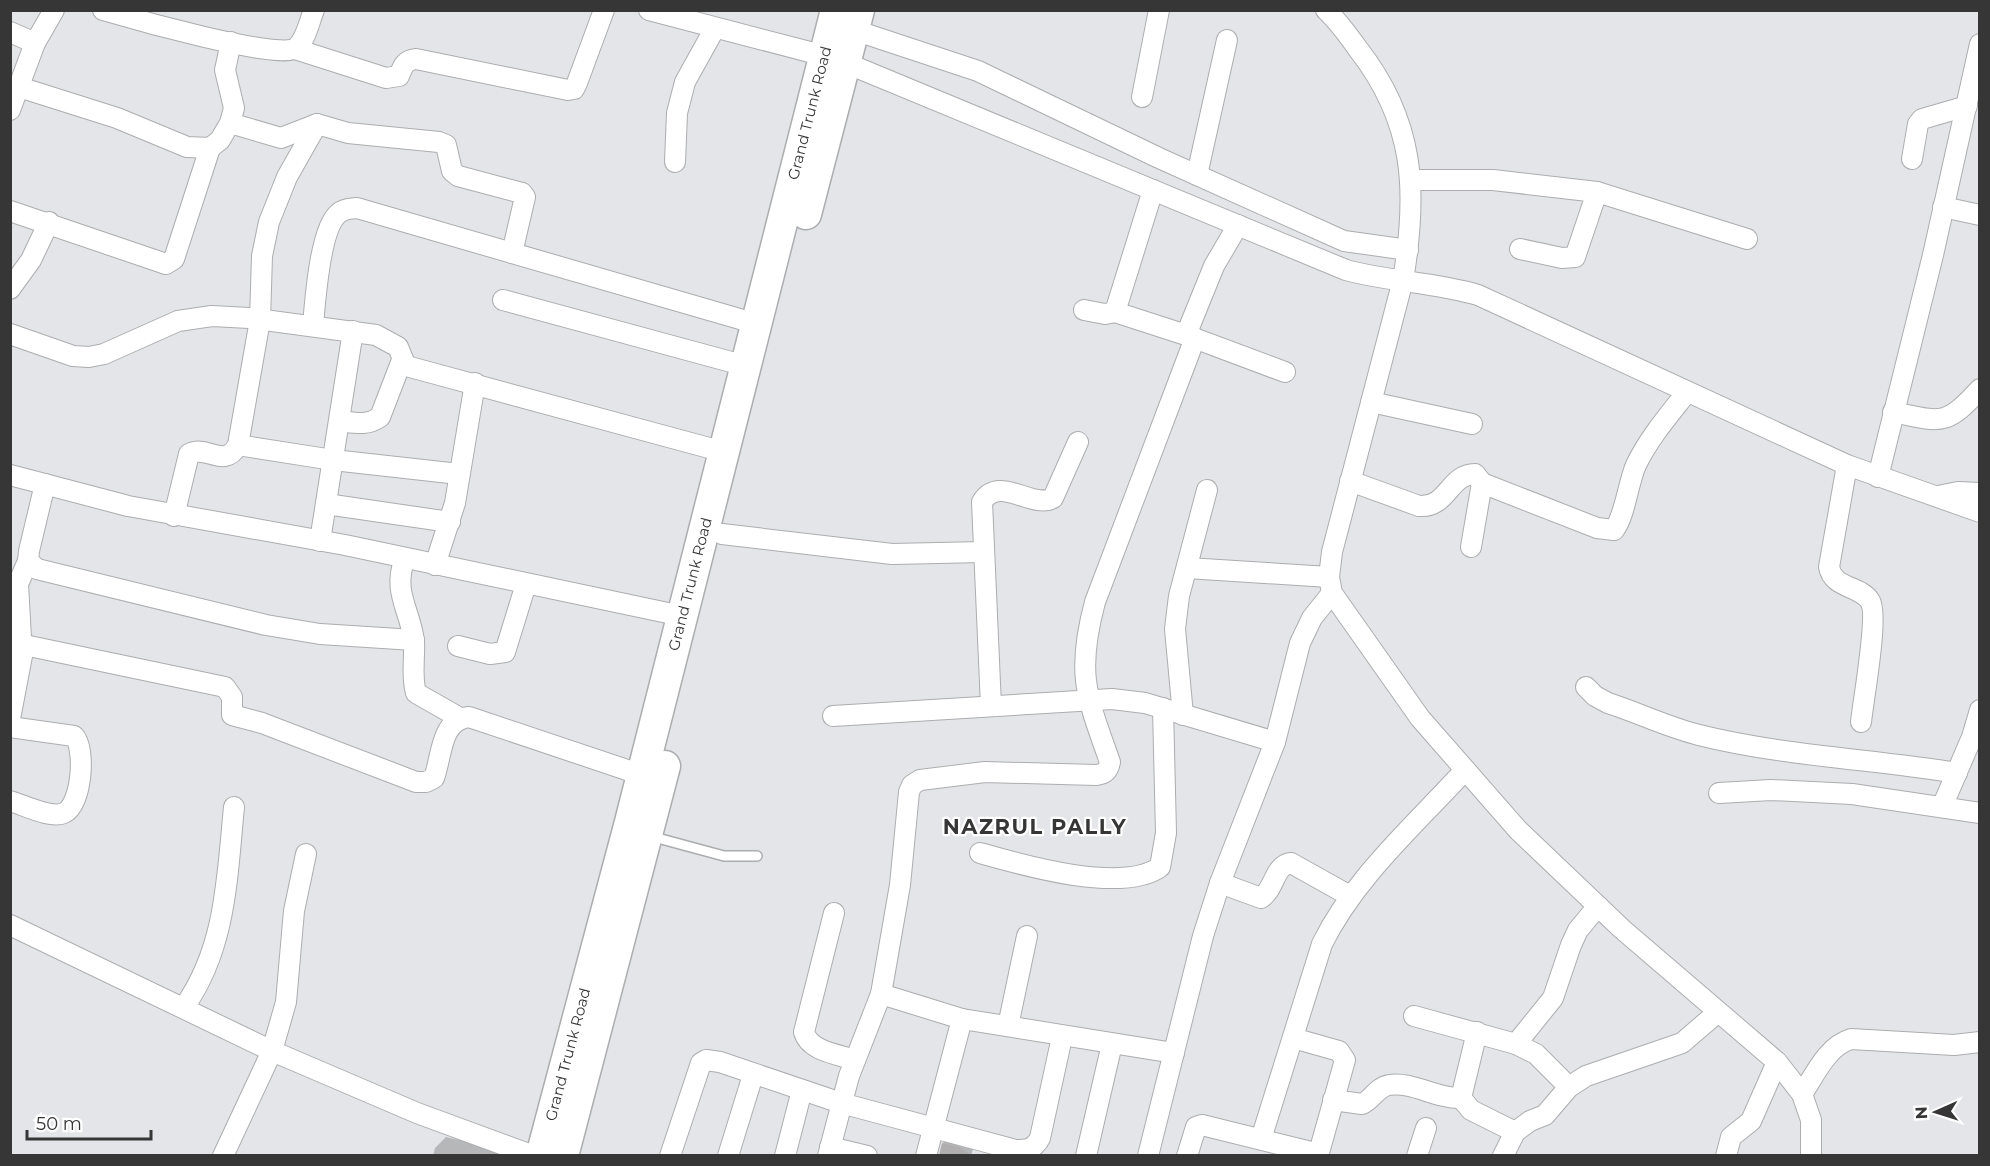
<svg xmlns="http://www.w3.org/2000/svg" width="1990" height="1166" viewBox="0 0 1990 1166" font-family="Montserrat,sans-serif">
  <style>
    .shadow { fill: #0003 }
    .building { fill: #b1aeaf }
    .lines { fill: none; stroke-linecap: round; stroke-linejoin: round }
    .service-casing { stroke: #abadaf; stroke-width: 12 }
    .minor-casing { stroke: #abadaf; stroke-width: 22 }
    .primary-casing { stroke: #abadaf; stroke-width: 33 }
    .service { stroke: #fff; stroke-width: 9 }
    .minor { stroke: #fff; stroke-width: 20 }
    .primary { stroke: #fff; stroke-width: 30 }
    .labels { text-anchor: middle; stroke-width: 4.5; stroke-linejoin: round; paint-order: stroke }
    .street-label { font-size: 15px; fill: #363637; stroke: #fff }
    .district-label { font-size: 21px; font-weight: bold; letter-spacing: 1.5px; fill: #363637; stroke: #fff }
  </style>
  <rect width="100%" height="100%" fill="#e4e5e8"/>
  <g class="shadow">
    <polygon points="446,1137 515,1153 514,1156 433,1156 435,1148"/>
    <polygon points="948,1138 965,1143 973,1149 971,1156 940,1156 943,1143"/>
  </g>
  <polygon class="building" points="942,1143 960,1147 970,1155 939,1155"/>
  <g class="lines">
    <g class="service-casing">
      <polyline id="service" points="650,836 724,856 757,856"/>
    </g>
    <g class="minor-casing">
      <g id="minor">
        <path d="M103 10C130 18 281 61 296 48 306 40 309 22 314 10"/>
        <polyline points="649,10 825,56"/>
        <path d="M1326 10C1339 22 1348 35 1358 49 1415 122 1418 191 1403 280L1332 552 1329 577 1332 593 1420 718 1518 830 1622 929 1777 1062 1802 1094 1811 1120V1156"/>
        <polyline points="854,30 978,71 1159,158 1344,241 1408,250"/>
        <polyline points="10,32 35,43"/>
        <path d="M295 49 386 78 399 76C403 66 405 60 416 59L568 90 574 89 577 83 604 10"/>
        <path d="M846 63 1346 270C1390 282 1434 282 1478 295L1847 465 1980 512"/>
        <polyline points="19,87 117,118 187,147 210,148 220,140 230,123 234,108 225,70 231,42"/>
        <polyline points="1142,97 1159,10"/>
        <polyline points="10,110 35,43 54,10"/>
        <polyline points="230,123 281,138 317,124 348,133 439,142 446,145 452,171 458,176 522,193 525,197 512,253"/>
        <polyline points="1912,159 1918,124 1922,119 1967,106"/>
        <polyline points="675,162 677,113 685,82 715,28"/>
        <polyline points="1197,175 1227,40"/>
        <polyline points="1411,180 1493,180 1597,192 1747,239"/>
        <polyline points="1943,207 1980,215"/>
        <polyline points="10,211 166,264 174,259 210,148"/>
        <polyline points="1520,249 1562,258 1575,257 1597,192"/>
        <polyline points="10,289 31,260 49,222"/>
        <polyline points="503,300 746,366"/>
        <polyline points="1084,310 1105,314 1115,312 1153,190"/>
        <polyline points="1115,312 1186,335 1285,372"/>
        <path d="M313 326C315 302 320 227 339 213 345 208 350 209 357 208L757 324"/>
        <polyline points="10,334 73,356 89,357 104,354 178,321 212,316 249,318 376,335 398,347 405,364 410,367 724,452"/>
        <polyline points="1186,335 1214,266 1238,225"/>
        <polyline points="1371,402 1472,424"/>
        <path d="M1893 412C1942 422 1945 427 1980 389"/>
        <path d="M340 421C356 423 367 426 380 417L402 360"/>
        <polyline points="238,445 333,460 459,474"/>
        <path d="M1847 465 1829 567C1833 589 1860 585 1870 601 1879 614 1863 702 1861 722"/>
        <polyline points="10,475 128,506 345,545 682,616"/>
        <polyline points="1878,477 1933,255 1980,44"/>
        <path d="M1350 481 1419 506C1448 508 1449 474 1475 474L1482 483 1471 547"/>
        <path d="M1482 483 1597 528 1614 530C1625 516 1628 483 1636 465 1649 438 1669 415 1687 392"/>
        <polyline points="45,484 29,551 28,561 37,569 266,625 320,634 414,640"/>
        <polyline points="1938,496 1958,492 1980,493"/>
        <polyline points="326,504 450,522"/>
        <path d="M174 516 189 454C207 444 224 470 238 445L260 320 262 256 269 222 287 177 317 124"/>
        <polyline points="722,534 892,554 984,552"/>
        <polyline points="320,541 353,331"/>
        <path d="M405 558C392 592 410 609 414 641 415 659 411 676 416 693L460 718"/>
        <polyline points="435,565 455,503 475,383"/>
        <polyline points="1187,568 1329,577"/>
        <path d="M10 642 225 687 232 697V715L262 723 416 782H426L434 778C442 757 440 720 469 717L642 775"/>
        <polyline points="458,646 490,654 505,652 526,584"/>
        <path d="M1586 687 1595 696 1608 703C1639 713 1667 727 1699 735 1783 756 1872 759 1957 773"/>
        <path d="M991 706 982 502C999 474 1033 510 1053 498L1078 442"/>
        <polyline points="1183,715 1175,629 1179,596 1207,490"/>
        <polyline points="833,716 1112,699 1145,703 1275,742"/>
        <polyline points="10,719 22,656 18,584 28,561"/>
        <path d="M10 727 74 736C86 748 82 805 64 813 51 819 24 805 10 801"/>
        <polyline points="1719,793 1771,790 1852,794 1980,813"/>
        <polyline points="1942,807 1972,737 1980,710"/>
        <path d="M980 853C1022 865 1122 894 1160 867L1166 833 1163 708"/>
        <path d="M1220 883 1261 898C1275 889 1274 865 1291 863L1350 896"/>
        <path d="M834 913 804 1032C809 1051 837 1054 855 1060"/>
        <polyline points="10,925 272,1051 417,1113 534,1156"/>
        <polyline points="881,994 962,1019 1174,1053"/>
        <path d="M184 1007C226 948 227 878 234 807"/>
        <polyline points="1414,1016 1516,1044 1536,1054 1569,1087"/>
        <polyline points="1008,1026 1027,936"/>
        <polyline points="1477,1032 1461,1098 1471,1110 1515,1132"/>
        <polyline points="1293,1038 1339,1051 1345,1060 1318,1156"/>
        <polyline points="1516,1044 1553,998 1571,945 1578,930 1598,906"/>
        <path d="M1802 1094C1815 1075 1827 1046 1851 1039L1954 1045 1980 1042"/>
        <path d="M1333 1100 1362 1104C1372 1100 1377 1087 1389 1085 1412 1081 1437 1099 1461 1098"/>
        <path d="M1261 1139 1322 944C1355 877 1415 825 1465 770"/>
        <polyline points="830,1147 867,1156"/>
        <polyline points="223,1156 272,1051 286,1002 294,911 306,854"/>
        <path d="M670 1156 701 1063 706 1060 720 1062 841 1103 1016 1150C1028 1150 1034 1149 1040 1138L1062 1037"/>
        <polyline points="728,1156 753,1075"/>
        <polyline points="785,1156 802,1090"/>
        <path d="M828 1156 849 1076 881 994 900 885 909 792 912 785 920 780 985 772 1096 775C1105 774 1108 771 1110 762 1086 695 1076 673 1095 602L1195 338"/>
        <polyline points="926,1156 962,1019"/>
        <polyline points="1086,1156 1112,1044"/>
        <polyline points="1148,1156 1203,936 1220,883 1275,742 1300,643 1312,618 1332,593"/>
        <polyline points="1187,1156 1196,1127 1202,1125 1319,1154"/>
        <polyline points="1417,1156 1426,1128"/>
        <polyline points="1503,1156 1515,1132 1530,1121 1545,1115 1569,1087 1586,1076 1682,1043 1717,1013"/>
        <polyline points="1726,1156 1731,1137 1751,1121 1777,1062"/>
      </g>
    </g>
    <g class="primary-casing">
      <g id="primary">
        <polyline points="806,214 859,10"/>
        <path id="s1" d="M541 1156 630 822 836 10"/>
        <polyline points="563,1156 665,766"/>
      </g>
    </g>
    <use href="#service" class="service"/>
    <use href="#minor" class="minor"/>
    <use href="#primary" class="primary"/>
  </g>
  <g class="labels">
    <g class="street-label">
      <text dy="5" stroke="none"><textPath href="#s1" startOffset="1077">Grand Trunk Road</textPath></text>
      <text dy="5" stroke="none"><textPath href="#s1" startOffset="591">Grand Trunk Road</textPath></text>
      <text dy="5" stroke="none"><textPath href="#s1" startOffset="105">Grand Trunk Road</textPath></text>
    </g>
    <g class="district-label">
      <text x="1035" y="834">NAZRUL PALLY</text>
    </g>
  </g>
  <rect width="1990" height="1166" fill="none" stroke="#363637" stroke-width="24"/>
  <g transform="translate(1936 1112) rotate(267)" stroke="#ffffff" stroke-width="4.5" paint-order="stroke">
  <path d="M0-4.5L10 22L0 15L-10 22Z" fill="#363637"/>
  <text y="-9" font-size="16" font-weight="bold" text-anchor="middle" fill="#363637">N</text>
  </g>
  <path d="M27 1130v9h124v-9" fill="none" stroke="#363637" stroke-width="3"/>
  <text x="36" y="1130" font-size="18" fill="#363637" stroke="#ffffff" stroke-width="4.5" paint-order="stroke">50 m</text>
</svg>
